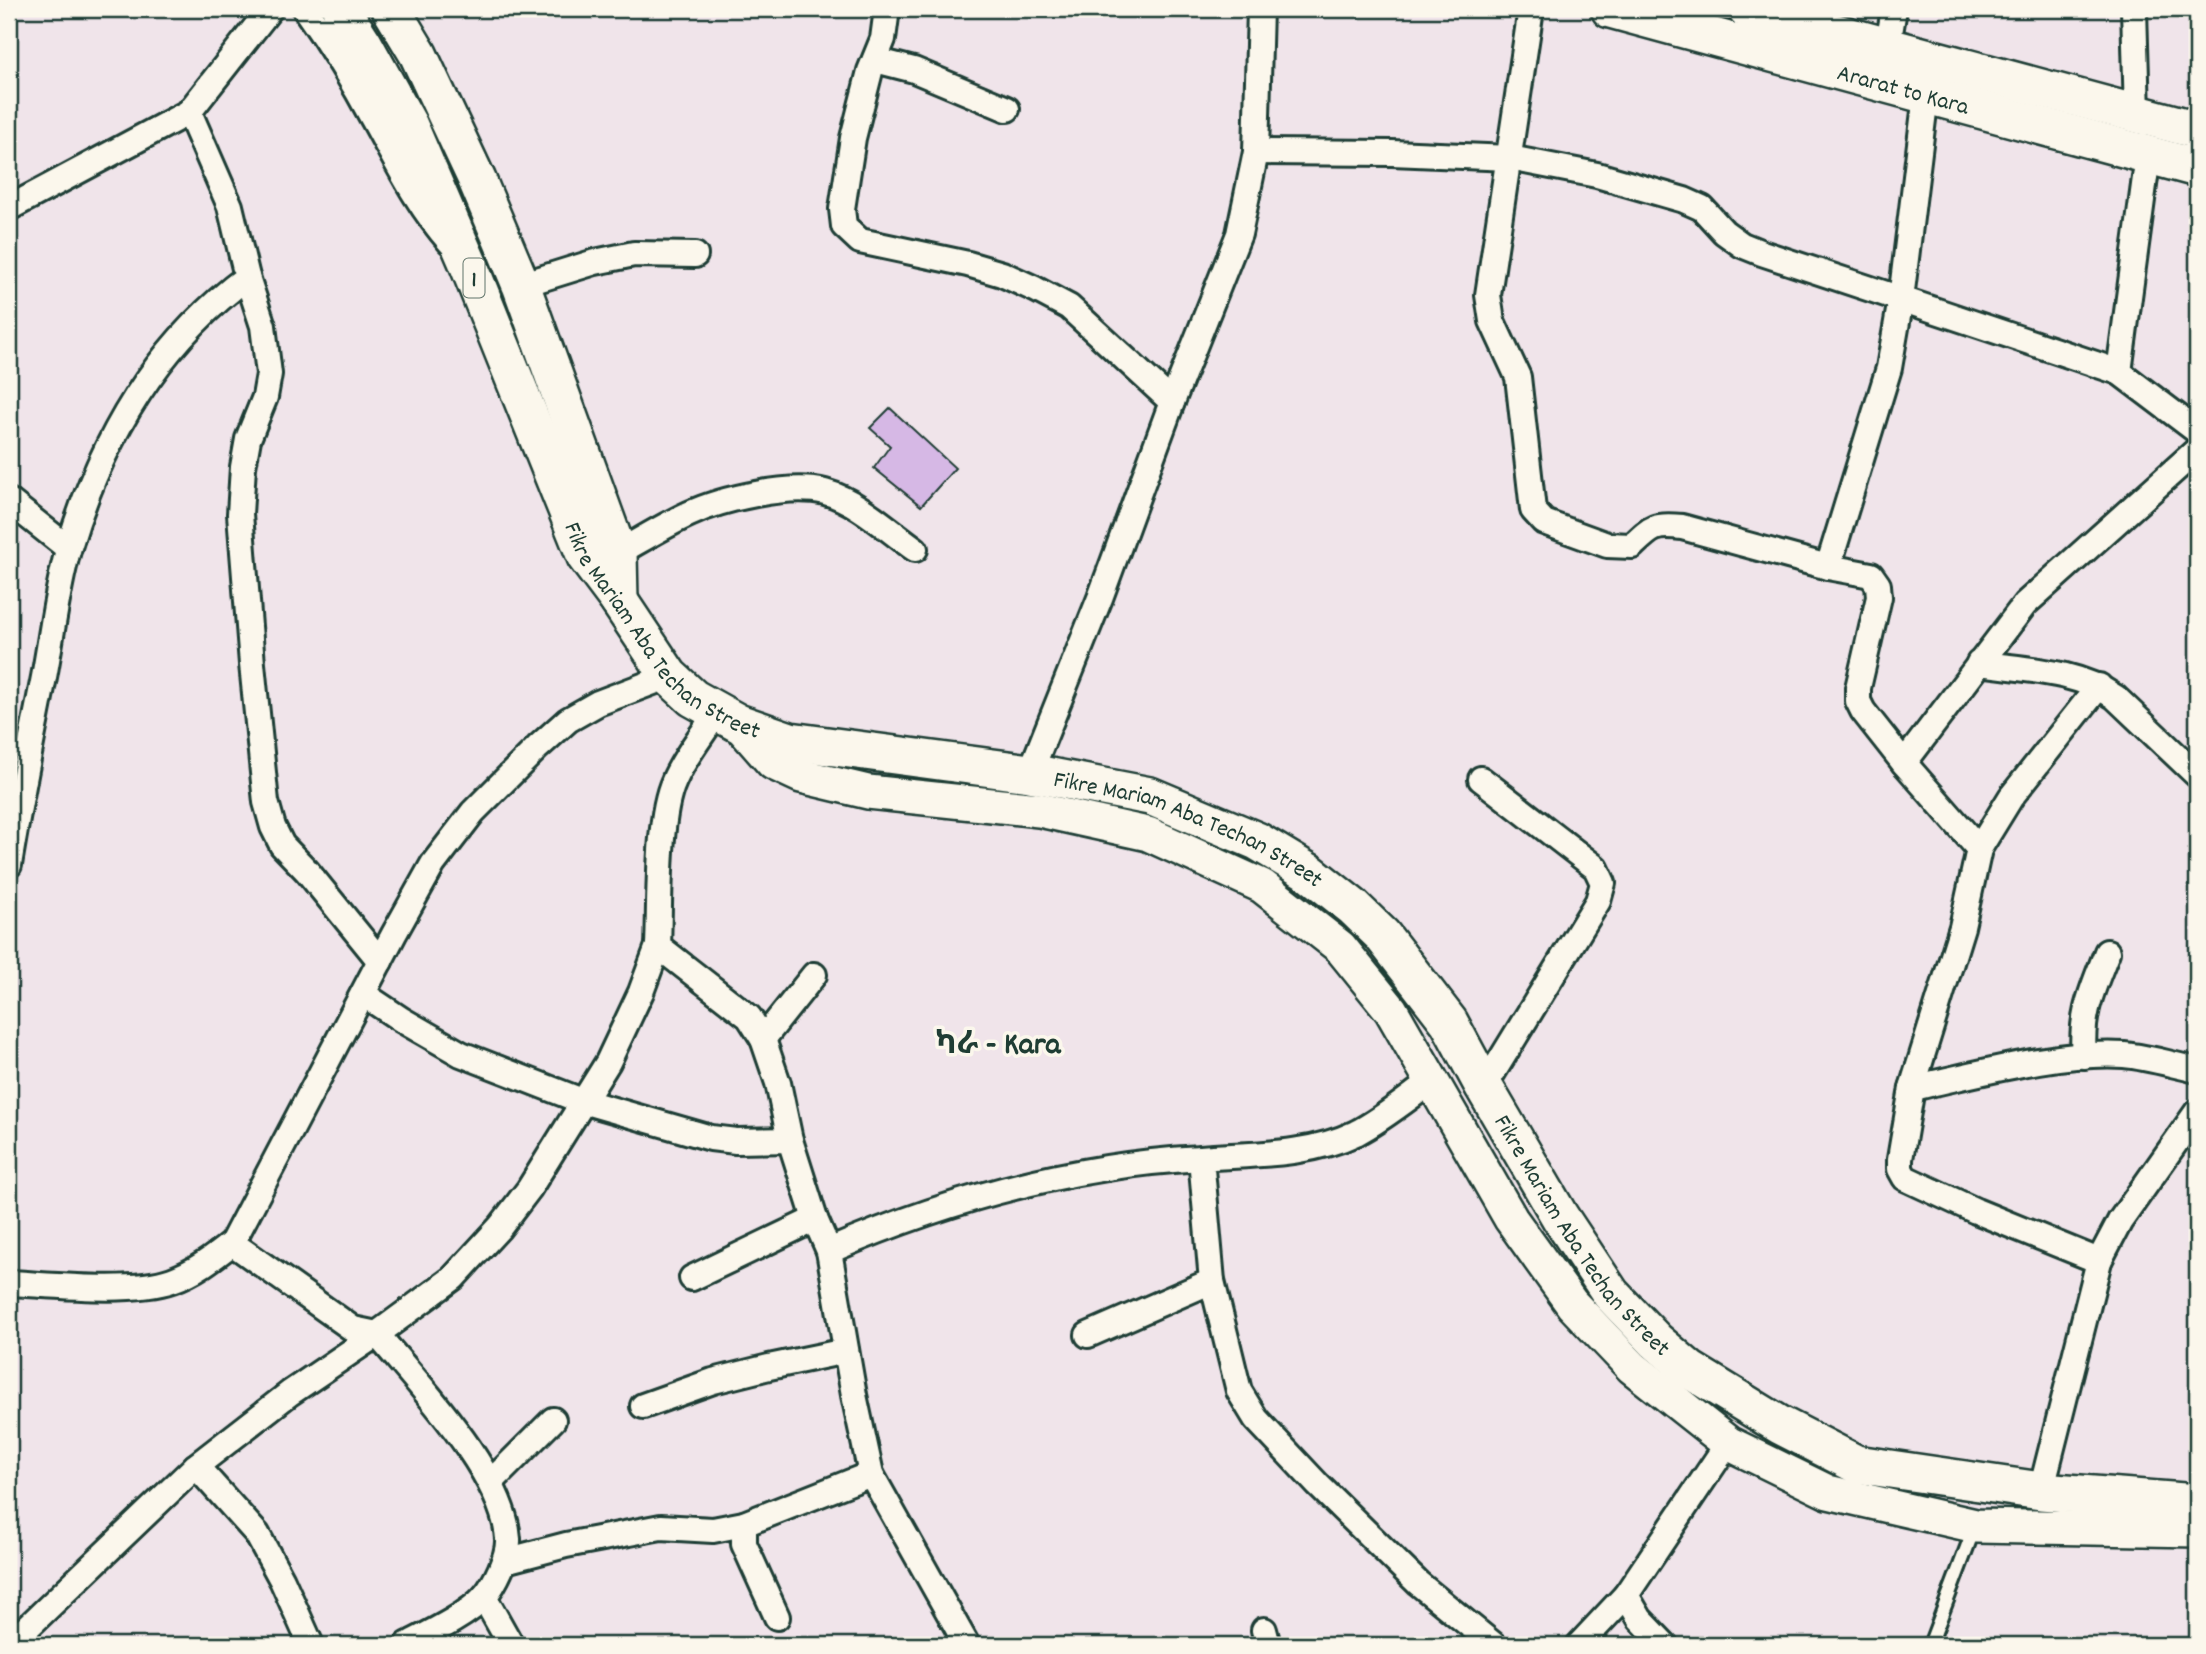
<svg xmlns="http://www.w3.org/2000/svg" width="2206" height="1654" font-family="Dekko,'Noto Sans Ethiopic',sans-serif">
<rect width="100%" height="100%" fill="#f0e4ea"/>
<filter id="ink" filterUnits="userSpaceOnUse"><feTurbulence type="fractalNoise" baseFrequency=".0143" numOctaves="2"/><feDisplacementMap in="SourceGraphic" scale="14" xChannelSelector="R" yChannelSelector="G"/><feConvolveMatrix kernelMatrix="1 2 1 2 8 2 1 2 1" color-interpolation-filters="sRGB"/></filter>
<g filter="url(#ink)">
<path fill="#d6b8e5" stroke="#1f3d34" stroke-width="2" d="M 890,408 L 955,468 L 921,506 L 874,468 L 890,446 L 870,428 Z"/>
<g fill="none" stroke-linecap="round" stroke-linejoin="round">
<g stroke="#1f3d34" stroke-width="18">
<path id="lane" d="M 1930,1645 L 1975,1526"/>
</g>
<g stroke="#1f3d34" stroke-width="30">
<g id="street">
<path d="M 305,9 C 329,43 353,81 373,119 C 397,162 417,205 450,242"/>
<path d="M 887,9 L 883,39 L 870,71 L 853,138 L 842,209 L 844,226 L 860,241 L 968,264 L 1002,274 L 1035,289 L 1069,307 L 1172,402"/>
<path d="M 1531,9 L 1488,295 L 1492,321 L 1518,377 L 1533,510 L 1544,522 L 1563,529 L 1607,545 L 1632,546 C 1652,527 1654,524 1682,527 L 1828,567 L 1871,575 L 1878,585 L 1879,597 L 1858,688 L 1858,701 L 1863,711 L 1904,763 L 1979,849 L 1962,927 L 1912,1088"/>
<path d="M 2134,9 L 2137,114"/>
<path d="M 1888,45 L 1894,9"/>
<path d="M 875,60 L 914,70 L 1007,109"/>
<path d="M 1926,95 L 1901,299 L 2119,372"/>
<path d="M 1256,152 L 1392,153 L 1510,158 L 1597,175 L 1684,200 L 1702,208 L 1724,232 L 1742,245 L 1762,253 L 1901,299 L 1889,368 L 1828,567"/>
<path d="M 2148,155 L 2119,372 L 2197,431"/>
<path d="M 9,208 L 189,112"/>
<path d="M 247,277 L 263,326 L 269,374 L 265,397 L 248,439 L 243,467 L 240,514 L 252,664 L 266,802 L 273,827 L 282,845 L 307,871 L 380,961"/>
<path d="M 521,285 L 595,262 L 634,254 L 695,255"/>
<path d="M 9,501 L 68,548"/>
<path d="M 618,553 C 641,540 665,525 689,514 C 721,499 790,483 825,492 C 858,501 888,530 915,549"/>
<path d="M 1979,663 C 2024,670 2076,670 2115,697 L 2197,775"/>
<path d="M 717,712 C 703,734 684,757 674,781 C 657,818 660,903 658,946 L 749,1017 L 763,1039 L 778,1083 L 790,1140 L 815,1219 L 829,1251 L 854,1395 L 871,1474 L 967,1645"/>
<path d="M 1904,763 L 2025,604 L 2197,450"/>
<path d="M 1030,773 L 1100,598 L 1172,402 L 1239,234 L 1256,152 L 1260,9"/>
<path d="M 1481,779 L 1596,868 L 1603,883 L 1598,901 L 1484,1087"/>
<path d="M 1979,849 L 2011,797 L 2099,686"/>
<path d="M 9,865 C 19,802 32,739 44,677 C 52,635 57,587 69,547 C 101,440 157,344 247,277 L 230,206 L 189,112 L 270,9"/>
<path d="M 363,994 L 402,1020 L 461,1054 L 582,1101 L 711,1138 L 736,1141 L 790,1140"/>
<path d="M 763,1039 L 814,975"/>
<path d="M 2084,1056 C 2080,1014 2092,991 2107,952"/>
<path d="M 1432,1081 C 1407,1099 1383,1119 1356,1133 C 1308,1156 1252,1154 1201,1158 L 1212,1281 L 1239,1391 L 1256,1419 L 1318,1485 L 1418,1583 L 1494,1645"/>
<path d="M 829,1251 C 946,1200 1073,1165 1201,1158"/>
<path d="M 2099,1261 L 1976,1211 L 1905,1178 L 1900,1169 L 1900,1159 L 1912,1088 C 1978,1074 2056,1051 2124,1055 C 2148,1057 2173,1065 2197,1070"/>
<path d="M 692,1278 L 815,1219"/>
<path d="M 9,1283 C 52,1285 133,1294 172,1280 C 195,1272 213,1258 232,1243"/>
<path d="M 377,1334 L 353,1329 L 232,1243 L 394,934 L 433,864 L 473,812 L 538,747 L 568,720 L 598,703 L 669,676"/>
<path d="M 1088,1335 L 1212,1281"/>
<path d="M 643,1406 L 713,1381 L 769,1367 L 846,1351"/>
<path d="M 196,1466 L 257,1534 L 282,1580 L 311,1645"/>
<path d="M 491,1482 L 553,1420"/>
<path d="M 2041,1491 L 2099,1261 L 2120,1221 L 2197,1112"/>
<path d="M 744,1524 L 744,1544 L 777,1617"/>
<path d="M 505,1561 L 566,1545 L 661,1527 L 713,1530 L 744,1524 L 871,1474"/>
<path d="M 1626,1595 L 1640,1619 L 1665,1645"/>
<path d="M 484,1597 L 511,1645"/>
<path d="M 1264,1630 L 1268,1645"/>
<path d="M 9,1645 L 196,1466 L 290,1393 L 377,1334"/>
<path d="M 407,1645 C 428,1634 468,1615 484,1597 C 495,1584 509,1556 508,1539 C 504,1474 418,1384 377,1334 L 453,1278 L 500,1227 L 529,1189 L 608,1062 L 641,992 L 658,946"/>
<path d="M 1579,1645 L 1626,1595 L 1728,1443"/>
</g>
</g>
<g stroke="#1f3d34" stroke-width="38">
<path id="secondary" d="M 738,723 L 773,763 L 801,776 L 868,792 L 1039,810 L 1148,834 L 1262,886 L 1340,947 L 1391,1010 L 1511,1219 L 1572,1304 L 1632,1367 L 1728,1443 L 1828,1492 L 1976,1526 L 2197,1530"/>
</g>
<g stroke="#1f3d34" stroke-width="42">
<g id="primary">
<path id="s1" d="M 341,9 L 363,43 L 409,126 L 467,261 L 586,557 L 619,601 L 669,676 L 693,698 L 738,723 L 790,741 L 1030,773 L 1150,796 L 1257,841 L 1310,873 L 1353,907 L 1382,935 L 1449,1022 L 1484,1087 L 1560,1217 L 1611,1294 L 1656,1341 L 1690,1370 L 1780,1425 L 1856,1464 L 2041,1491 L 2197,1503"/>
<path d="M 391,9 L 418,54 L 477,180 L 521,285 L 618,553 L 619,601"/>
<path id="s2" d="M 1610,9 L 2197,168"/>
<path d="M 1747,9 L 2197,130"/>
</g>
</g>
<use href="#lane" stroke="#fbf7ec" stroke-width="12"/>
<use href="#street" stroke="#fbf7ec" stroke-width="24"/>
<use href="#secondary" stroke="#fbf7ec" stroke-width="33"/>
<use href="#primary" stroke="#fbf7ec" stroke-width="37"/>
</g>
</g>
<g text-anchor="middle" stroke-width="7" stroke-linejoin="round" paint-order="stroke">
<rect fill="#fbf7ec" stroke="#61756b" stroke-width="2" x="463.5" y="258.5" width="21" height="39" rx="5"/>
<g font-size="23" font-weight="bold" fill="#1f3d34">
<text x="474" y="286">1</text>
</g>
<g font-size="24" fill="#1f3d34" stroke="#fbf7ec">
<text dy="8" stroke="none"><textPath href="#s2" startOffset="304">Ararat to Kara</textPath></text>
<text dy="8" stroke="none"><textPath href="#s1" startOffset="709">Fikre Mariam Aba Techan Street</textPath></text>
<text dy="8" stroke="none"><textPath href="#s1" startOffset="1297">Fikre Mariam Aba Techan Street</textPath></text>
<text dy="8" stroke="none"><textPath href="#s1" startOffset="1885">Fikre Mariam Aba Techan Street</textPath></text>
</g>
<g font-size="32" font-weight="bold" fill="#1f3d34" stroke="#fbf7ec">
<text x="998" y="1053">ካራ - Kara</text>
</g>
</g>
<rect width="2206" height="1654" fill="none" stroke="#fbf7ec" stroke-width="35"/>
<rect x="18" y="18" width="2171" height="1619" fill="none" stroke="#1f3d34" stroke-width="2.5" filter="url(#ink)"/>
</svg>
